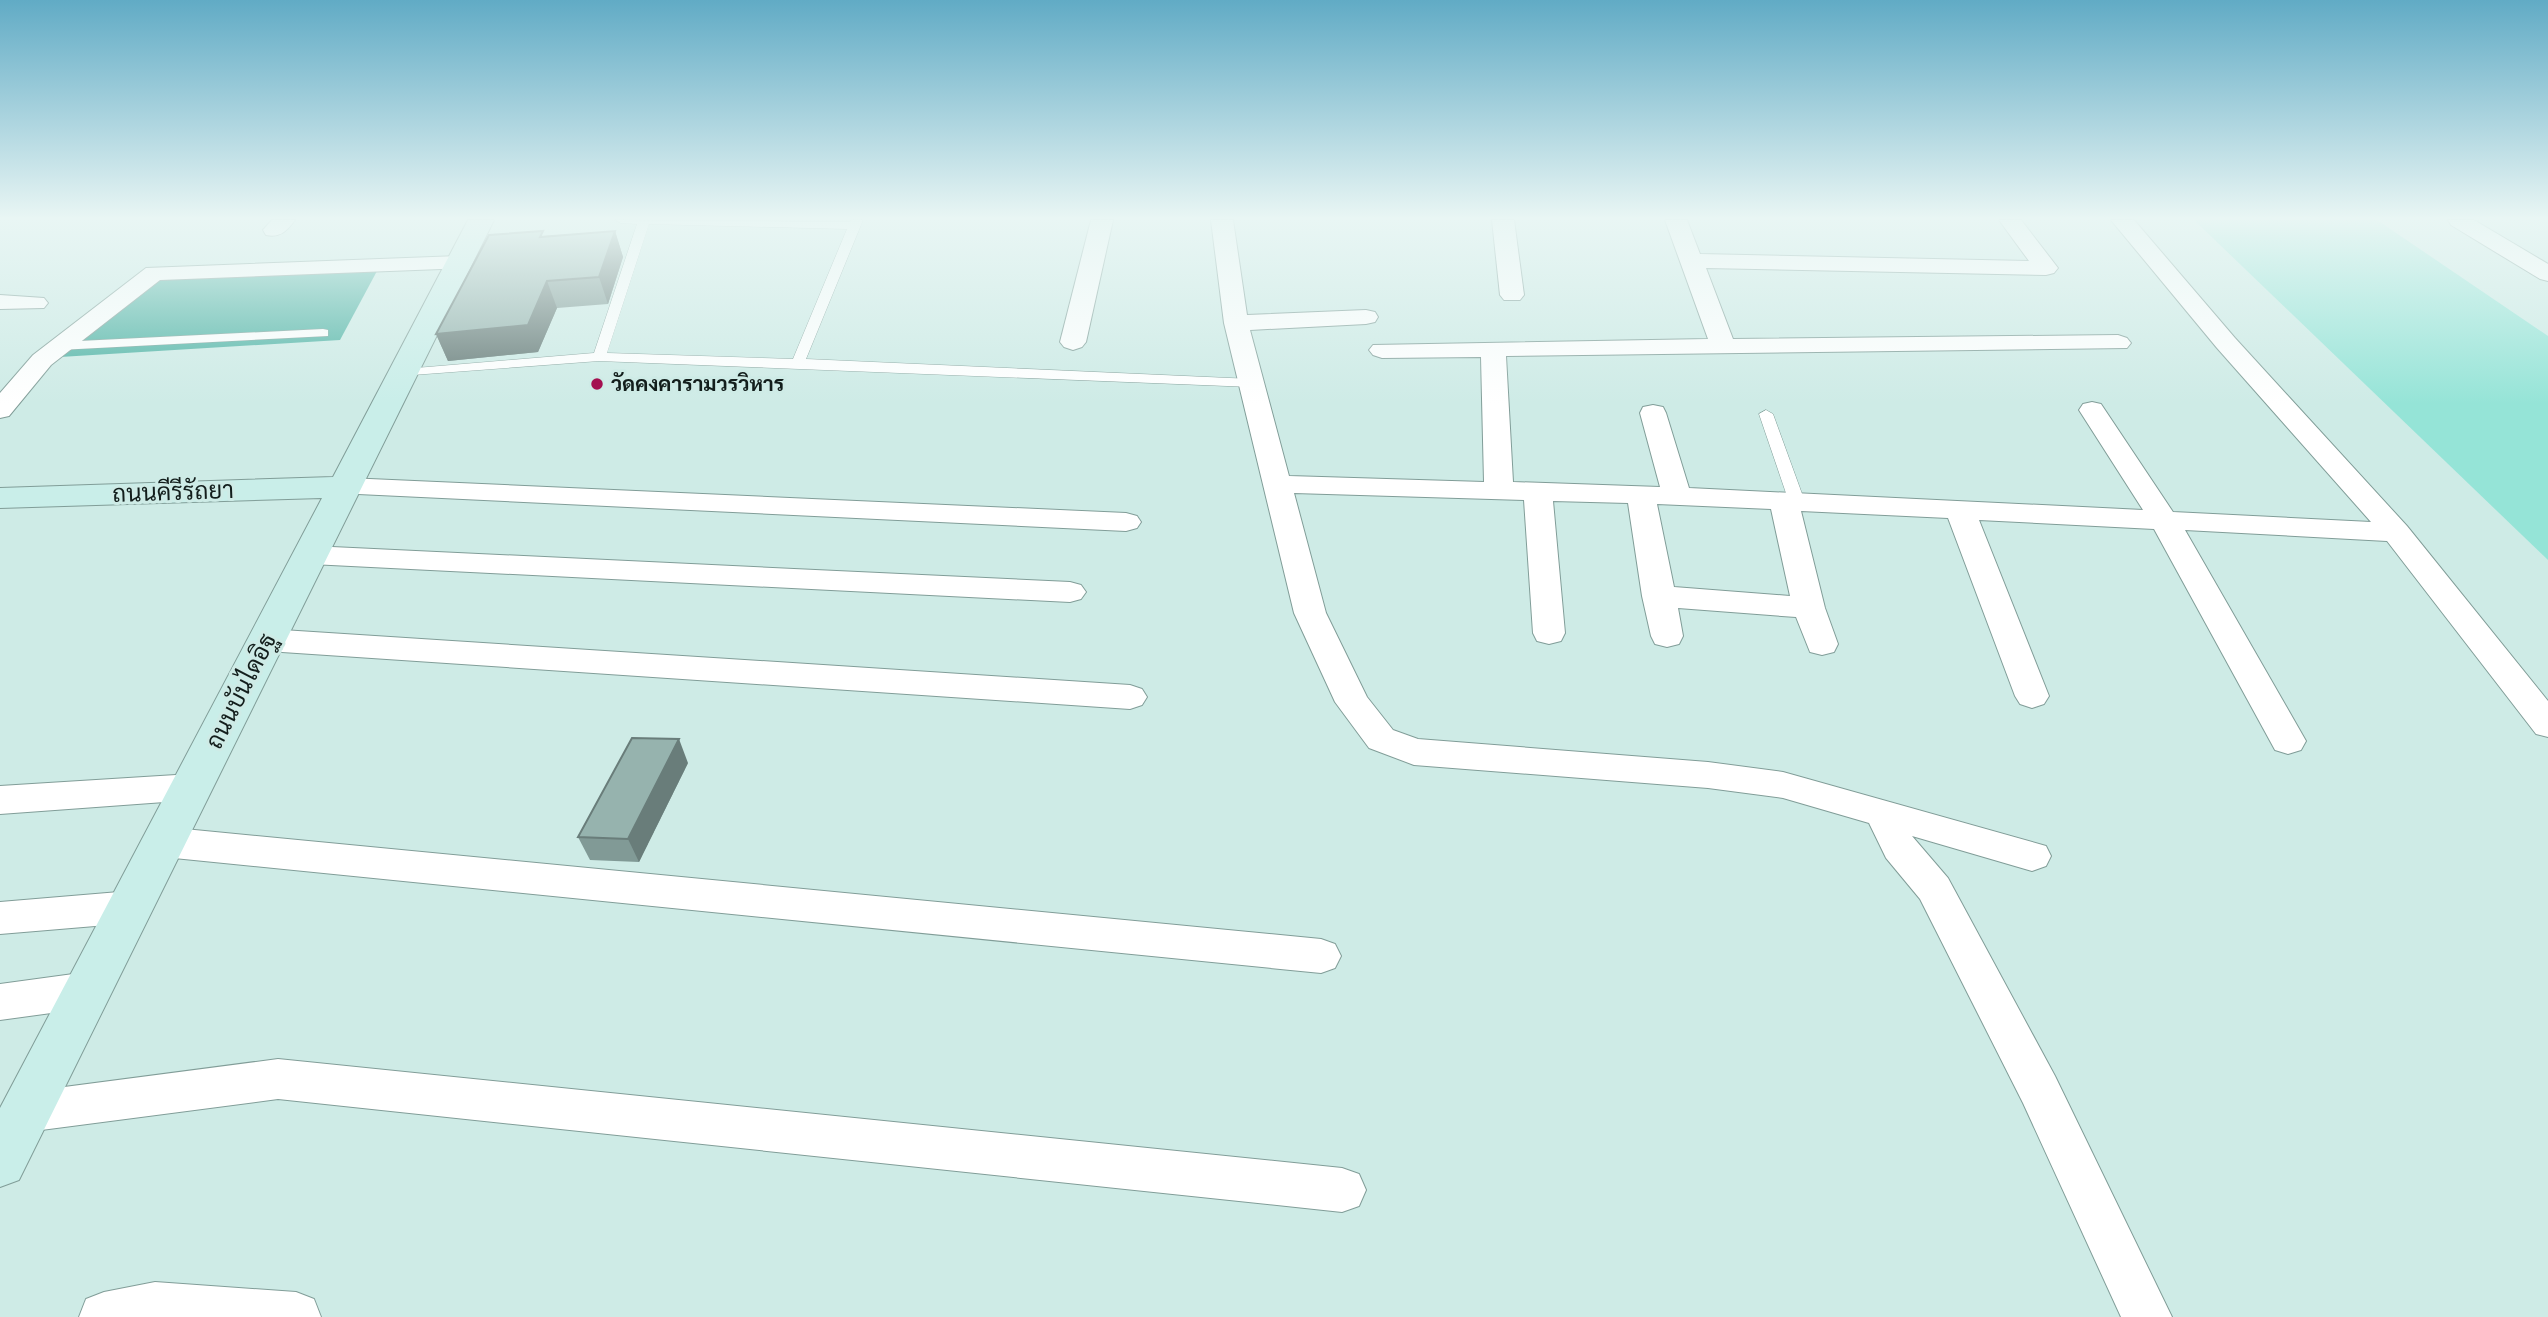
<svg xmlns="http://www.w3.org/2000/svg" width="2548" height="1317" font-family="'PT Sans',Sarabun,sans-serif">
<rect width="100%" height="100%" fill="#ceebe6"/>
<path fill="#95e4d7" d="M 2194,220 L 2377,220 L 2548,336 L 2548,560 Z"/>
<path fill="#50b3a5" d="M 377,271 L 340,340 L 60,357 L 158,278 Z"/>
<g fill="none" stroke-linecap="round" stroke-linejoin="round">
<g stroke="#819d98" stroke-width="1">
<g id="lane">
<path d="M 615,220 L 850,222 L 851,220 L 863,220 L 806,359 L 1252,379 L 1259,383 L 1252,387 L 599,361 L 399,376 L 397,373 L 404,369 L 594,353 L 637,224 L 621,223 ZM 649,224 L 847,229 L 793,359 L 607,353 Z"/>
<path d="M 323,329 L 328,330 L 328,336 L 59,350 L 52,346 L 59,342 Z"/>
<path d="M 1766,410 L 1773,414 L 1805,502 L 1802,505 L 1797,507 L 1789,502 L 1759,414 Z"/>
</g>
</g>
<g stroke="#819d98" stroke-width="2">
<g id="street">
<path d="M 272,220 L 295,220 C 287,231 280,238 266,235 L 263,230 Z"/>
<path d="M 1091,220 L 1113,220 L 1086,342 L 1082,347 L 1073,350 L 1064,347 L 1060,342 Z"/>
<path d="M 1211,220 L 1233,220 L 1247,315 L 1366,310 L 1375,312 L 1378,317 L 1375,322 L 1366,324 L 1250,330 L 1289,476 L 1484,482 L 1481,357 L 1382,358 L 1373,355 L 1369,350 L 1373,345 L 1708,339 L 1665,220 L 1687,220 L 1700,254 L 2029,261 L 1999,220 L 2021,220 L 2058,268 L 2054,273 L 2046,275 L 1706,268 L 1733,339 L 2118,335 L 2127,338 L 2131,343 L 2127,348 L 1506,356 L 1513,482 L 1660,487 L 1640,413 L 1643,407 L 1653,405 L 1663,407 L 1666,413 L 1689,488 L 2143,510 L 2079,410 L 2083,404 L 2092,402 L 2101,404 L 2173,512 L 2371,522 L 2217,348 L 2111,220 L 2134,220 L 2235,338 L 2407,526 L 2548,701 L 2548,737 L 2536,734 L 2387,541 L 2185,530 L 2306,741 L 2301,750 L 2288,754 L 2275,750 L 2154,529 L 1979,520 L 2049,696 L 2044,704 L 2032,708 L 2020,704 L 2015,696 L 1948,518 L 1801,511 L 1825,608 L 1838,644 L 1834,652 L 1822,655 L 1810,652 L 1796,617 L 1678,608 L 1683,636 L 1679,644 L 1667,647 L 1655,644 L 1651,636 L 1642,596 L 1628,503 L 1553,501 L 1565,633 L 1561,641 L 1549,644 L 1537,641 L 1533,633 L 1524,500 L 1294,493 L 1326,613 L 1367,697 L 1393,730 L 1418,739 L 1708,762 L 1783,772 L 2046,846 L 2051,856 L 2046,866 L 2032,871 L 1912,836 L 1948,878 L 2055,1076 L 2172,1317 L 2121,1317 L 2023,1103 L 1920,899 L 1886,858 L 1869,823 L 1783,798 L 1708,788 L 1414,765 L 1369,748 L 1335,702 L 1294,613 L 1224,323 ZM 1657,504 L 1771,509 L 1790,596 L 1674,587 Z"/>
<path d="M 1492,220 L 1514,220 L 1524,295 L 1520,300 L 1504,300 L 1500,295 Z"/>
<path d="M 2448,220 L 2474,220 L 2548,264 L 2548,281 L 2540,279 L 2451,225 Z"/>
<path d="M 459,256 L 467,258 L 470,263 L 467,268 L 160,280 L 51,365 L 9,416 L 0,418 L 0,393 L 33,355 L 146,268 Z"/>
<path d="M 0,295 L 44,298 L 48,303 L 44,308 L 0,309 Z"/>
<path d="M 347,478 L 1126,513 L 1137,516 L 1141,522 L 1137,528 L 1126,531 L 337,493 L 333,487 L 337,481 Z"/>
<path d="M 311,546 L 1070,582 L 1081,585 L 1086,592 L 1081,599 L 1070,602 L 311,564 L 300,562 L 296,555 L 300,548 Z"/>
<path d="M 267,629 L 1130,685 L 1142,689 L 1147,697 L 1142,705 L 1130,709 L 267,651 L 255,648 L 251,640 L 255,632 Z"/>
<path d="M 192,774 L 205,777 L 210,787 L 205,797 L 192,800 L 0,814 L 0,786 Z"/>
<path d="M 164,827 L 1321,939 L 1335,944 L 1341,956 L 1335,968 L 1321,973 L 164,857 L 151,852 L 145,842 L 151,832 Z"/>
<path d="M 131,891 L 145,896 L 151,907 L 145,918 L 131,923 L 0,934 L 0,902 Z"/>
<path d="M 88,972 L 103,978 L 109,990 L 103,1002 L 88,1008 L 0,1020 L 0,984 Z"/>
<path d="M 278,1059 L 1342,1168 L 1359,1174 L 1366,1190 L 1359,1206 L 1342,1212 L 278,1099 L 26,1132 L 10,1126 L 3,1112 L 10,1098 L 26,1092 Z"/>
<path d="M 155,1282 L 296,1292 L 314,1299 L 321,1317 L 79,1317 L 86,1299 L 104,1292 Z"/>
</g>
</g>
<g stroke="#819d98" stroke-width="2">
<path id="secondary" d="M 468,220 L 494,220 L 19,1180 L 0,1187 L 0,1108 L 322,498 L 0,508 L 0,488 L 333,477 Z"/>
</g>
<use href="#lane" fill="#fff" fill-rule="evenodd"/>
<use href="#street" fill="#fff" fill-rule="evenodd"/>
<use href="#secondary" fill="#c9eee9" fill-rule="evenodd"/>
</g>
<g fill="#819a96">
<path d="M 615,231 L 623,257 L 608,304 L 557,308 L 538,352 L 448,361 L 436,334 L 545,236 Z"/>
<path d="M 688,763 L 639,862 L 590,860 L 578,837 Z"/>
</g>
<g fill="#697d7a">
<path d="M 615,231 L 623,257 L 608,304 L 599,277 Z"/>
<path d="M 547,281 L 557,308 L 538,352 L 448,361 L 436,334 Z"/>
<path d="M 679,739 L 688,763 L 639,862 L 628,839 Z"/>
</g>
<g fill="#96b3ae" stroke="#697d7a" stroke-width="2">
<path d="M 543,231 L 540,237 L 615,231 L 599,277 L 547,281 L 528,325 L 436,334 L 489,235 Z"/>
<path d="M 632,738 L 679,739 L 628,839 L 578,837 Z"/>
</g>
<linearGradient id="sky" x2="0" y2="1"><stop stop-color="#61abc5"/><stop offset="0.54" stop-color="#e9f6f4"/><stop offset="1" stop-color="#e9f6f4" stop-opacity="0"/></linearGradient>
<rect width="2548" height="404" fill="url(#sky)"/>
<circle fill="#a41050" stroke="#ceebe6" stroke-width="2.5" cx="597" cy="384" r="7"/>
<g text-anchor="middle" stroke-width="6" stroke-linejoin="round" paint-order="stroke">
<g font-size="21" font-weight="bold" fill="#131e1c" stroke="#ceebe6" text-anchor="start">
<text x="611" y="391">วัดคงคารามวรวิหาร</text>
</g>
<g font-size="24" fill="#131e1c" stroke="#ceebe6">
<text transform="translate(173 492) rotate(-2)" y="8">ถนนคีรีรัถยา</text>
<text transform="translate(241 691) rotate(-63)" y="8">ถนนบันไดอิฐ</text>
</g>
</g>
</svg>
